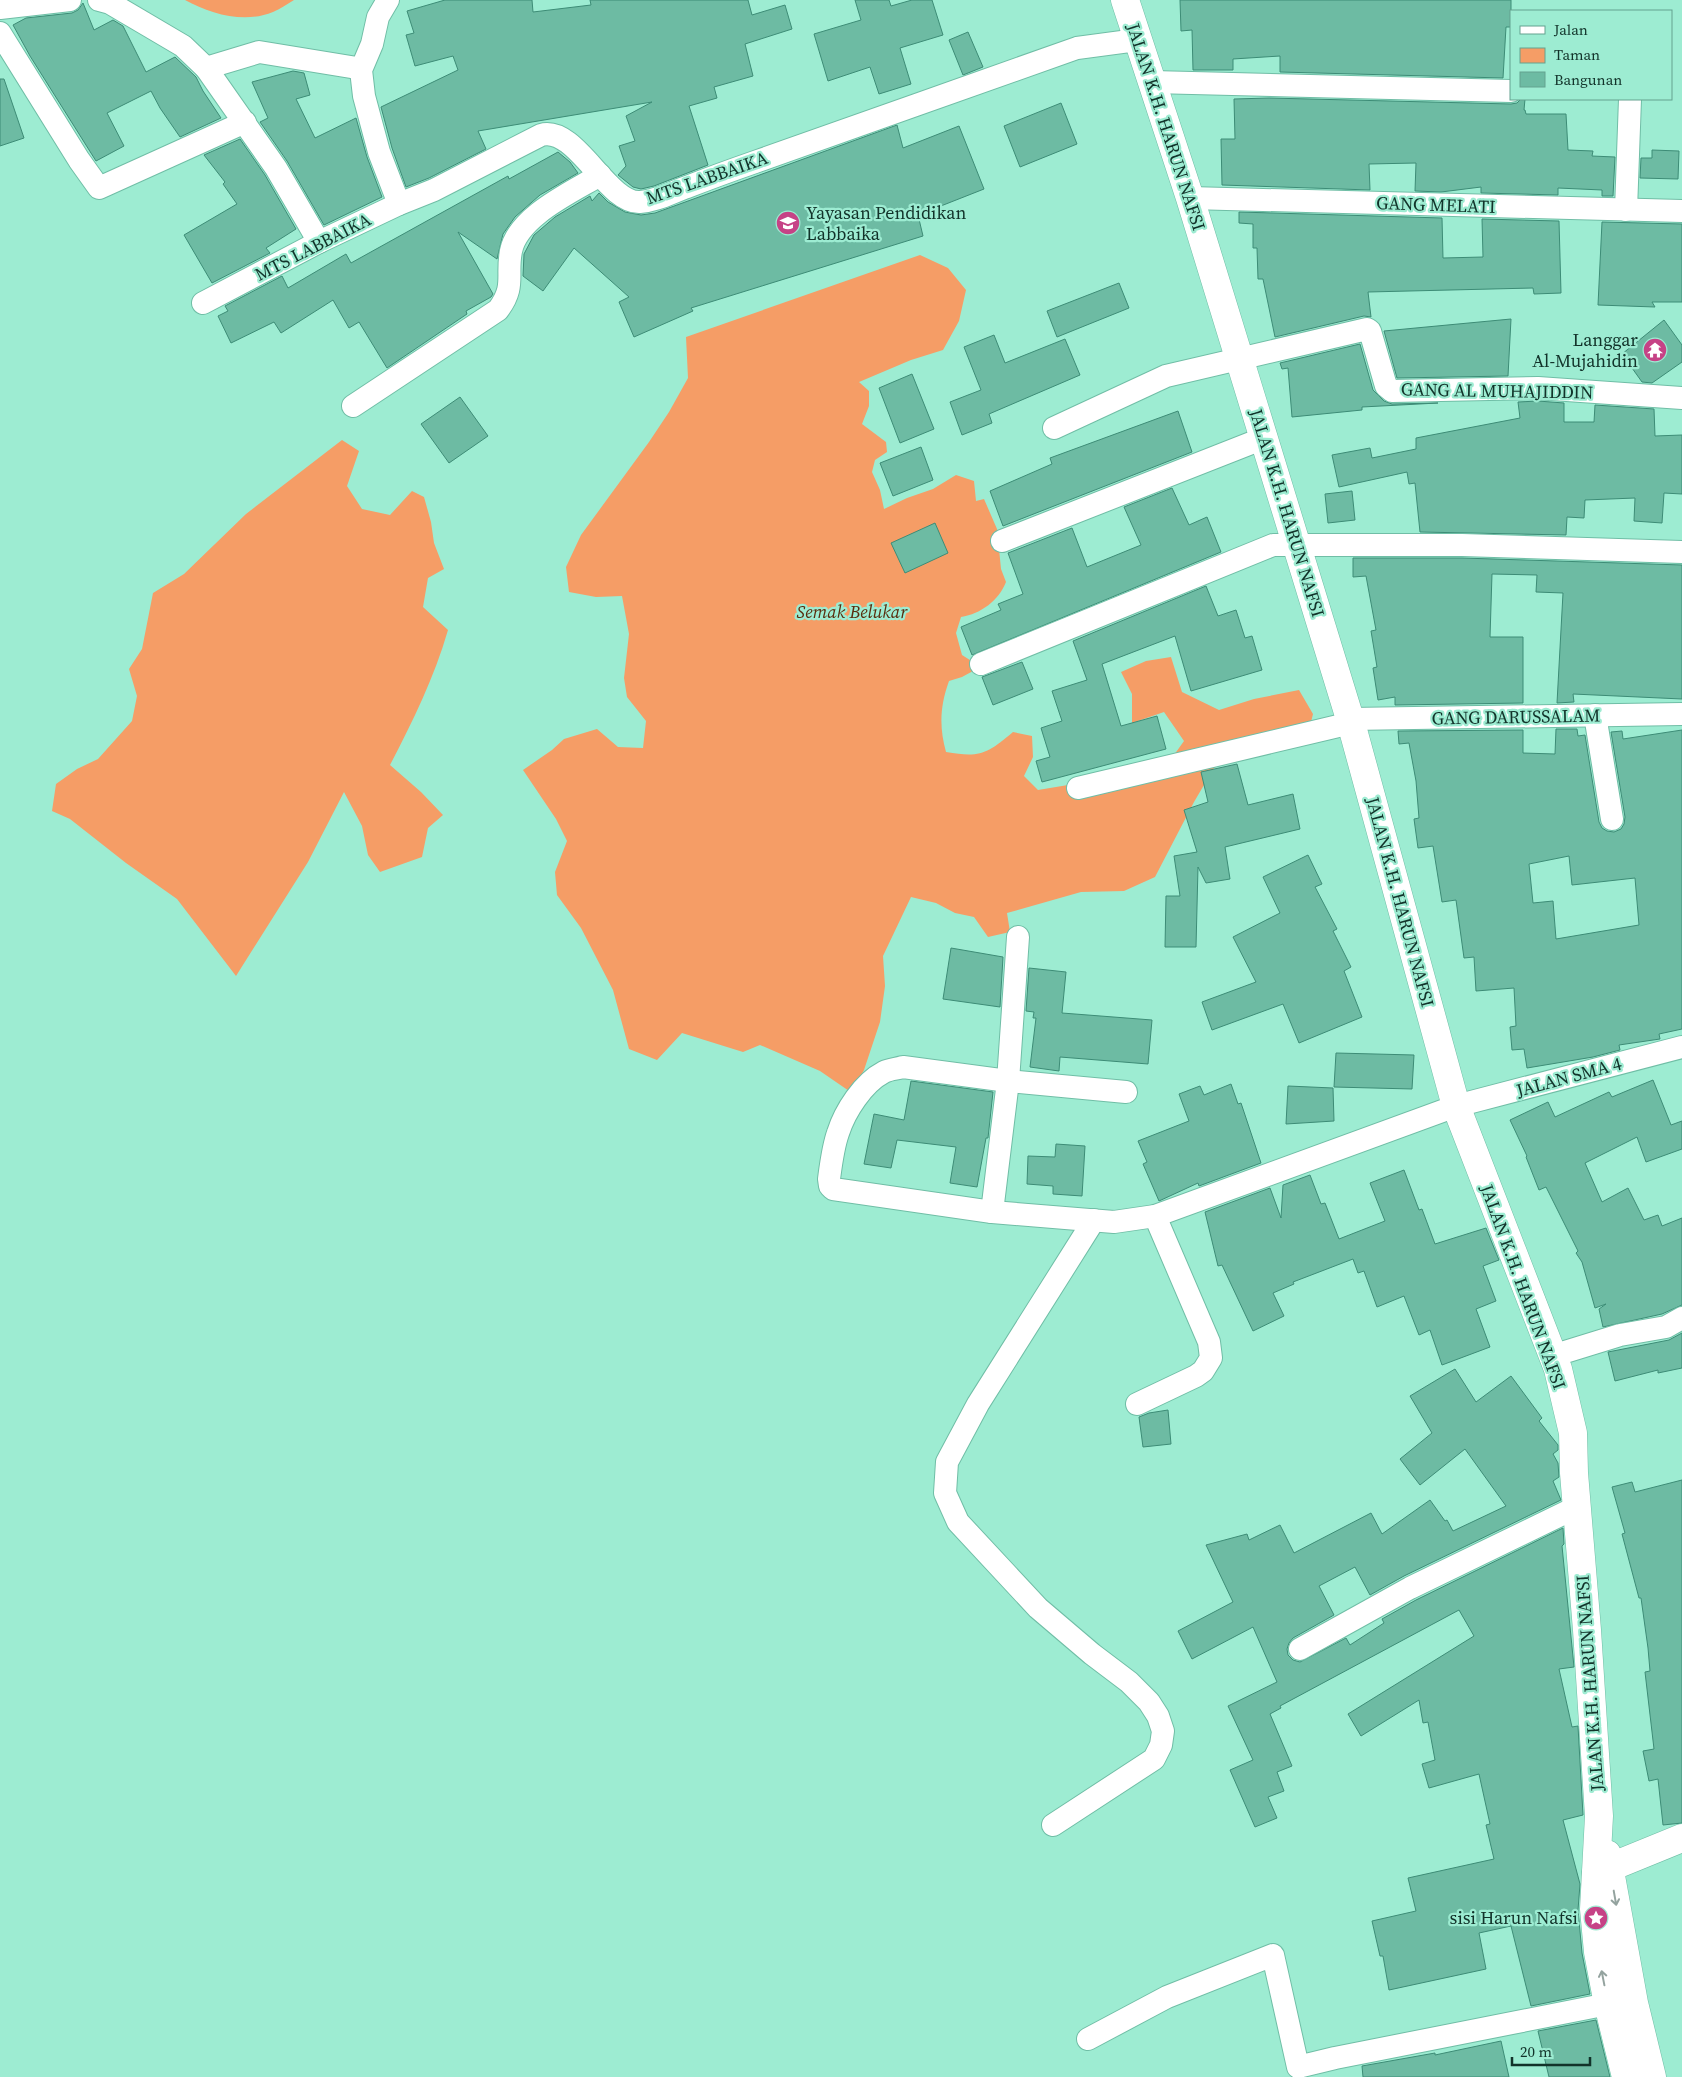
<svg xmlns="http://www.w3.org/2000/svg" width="1682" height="2077" font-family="'Source Serif 4',serif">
<rect width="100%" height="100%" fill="#9decd2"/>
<g fill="#f59d66">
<path d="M 185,0 L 294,0 C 287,4 280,9 273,12 C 244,24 211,14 185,0 Z"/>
<path d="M 920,255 L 948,268 L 966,290 L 959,321 L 943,350 L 911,360 L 859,382 L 869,391 L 869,406 L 862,424 L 886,442 L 887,452 L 875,460 L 872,472 L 880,490 L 884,509 L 907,498 L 933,489 L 956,475 L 974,481 L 976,501 L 984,499 L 997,529 L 1001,569 L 1006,582 C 999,600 981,614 961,617 L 956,633 L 962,655 L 973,662 L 1008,652 L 962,677 L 949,681 C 940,706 939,727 946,752 C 980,758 987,754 1013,732 L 1032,736 L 1033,757 L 1024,776 L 1038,790 L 1068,785 L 1174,755 L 1184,741 L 1164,712 L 1132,723 L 1132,694 L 1121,672 L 1146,661 L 1171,657 L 1182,692 L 1219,710 L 1254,699 L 1299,690 L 1313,714 L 1308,734 L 1256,736 L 1214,768 L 1194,802 L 1155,877 L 1124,891 L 1081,892 L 1007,913 L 1010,932 L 988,937 L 974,917 L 955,913 L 936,903 L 911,897 L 883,956 L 885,986 L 880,1022 L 864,1070 L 852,1093 L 820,1071 L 760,1045 L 743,1052 L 682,1033 L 657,1060 L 629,1049 L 613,990 L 581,928 L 557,895 L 555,872 L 567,841 L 556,819 L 523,770 L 552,750 L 564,739 L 597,729 L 618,747 L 643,748 L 646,721 L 627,697 L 624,678 L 629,634 L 622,596 L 596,597 L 569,592 L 566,567 L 581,535 L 649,442 L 669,412 L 688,378 L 686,337 Z"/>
<path d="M 342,440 L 359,451 L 347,486 L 362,509 L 390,515 L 412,491 L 424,497 L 431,522 L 434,543 L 444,569 L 428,578 L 423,607 L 448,630 C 434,678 413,721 390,765 L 421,792 L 443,815 L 428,828 L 422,857 L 380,872 L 368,855 L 362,826 L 344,792 L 308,862 L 236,976 L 177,899 L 126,863 L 70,819 L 52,811 L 56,784 L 77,769 L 98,759 L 132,721 L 137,696 L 129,669 L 142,649 L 153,593 L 184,574 L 246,514 Z"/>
</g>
<g fill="#6dbba3" stroke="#3d8c76" fill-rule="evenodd">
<path d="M 445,0 L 532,0 L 533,12 L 591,5 L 590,0 L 748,0 L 752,15 L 785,5 L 792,29 L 745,44 L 753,76 L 714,87 L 717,98 L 689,106 L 708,165 L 654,186 L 641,189 L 633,187 L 618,175 L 626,166 L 619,146 L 635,141 L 626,116 L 652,102 L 478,131 L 486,149 L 429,178 L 406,187 L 392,148 L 381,107 L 458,70 L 453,56 L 415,66 L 406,35 L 414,33 L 407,11 Z"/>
<path d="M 855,0 L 889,0 L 891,6 L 912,0 L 932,0 L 943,35 L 900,48 L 911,84 L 879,94 L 870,67 L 828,81 L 814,34 L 861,20 Z"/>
<path d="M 1180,0 L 1511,0 L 1511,27 L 1506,27 L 1503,78 L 1280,72 L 1280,56 L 1233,59 L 1233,70 L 1193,70 L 1192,30 L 1181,31 Z"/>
<path d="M 83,3 L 94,30 L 113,20 L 123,26 L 146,72 L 175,57 L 196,77 L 203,91 L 221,118 L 180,137 L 160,108 L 151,91 L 107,113 L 124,146 L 96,161 L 30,56 L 13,25 L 26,18 L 72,13 L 78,10 Z"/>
<path d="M 968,32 L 983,67 L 963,75 L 949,40 Z"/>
<path d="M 293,71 L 304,73 L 310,95 L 296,99 L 315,138 L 356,118 L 367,157 L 382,197 L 324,225 L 287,161 L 260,122 L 268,118 L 252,82 Z"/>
<path d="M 0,79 L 4,79 L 24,138 L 0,146 Z"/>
<path d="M 1269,98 L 1511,104 L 1517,103 L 1521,99 L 1525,99 L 1524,110 L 1525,110 L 1526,114 L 1566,114 L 1568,150 L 1593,151 L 1592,156 L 1615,157 L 1613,196 L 1602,196 L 1602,190 L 1558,188 L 1558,195 L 1481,193 L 1481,187 L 1441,192 L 1415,191 L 1416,163 L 1369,164 L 1370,190 L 1222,185 L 1221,139 L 1235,139 L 1234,99 Z"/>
<path d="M 1061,103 L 1077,144 L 1020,167 L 1004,126 Z"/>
<path d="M 897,125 L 903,148 L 959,126 L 984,189 L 918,215 L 923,236 L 691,308 L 693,311 L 634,337 L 619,302 L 629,297 L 574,248 L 543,291 L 523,276 L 524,254 L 534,235 L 555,217 L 590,196 L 592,201 L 599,193 L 608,202 L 625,212 L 641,215 L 655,213 Z"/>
<path d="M 240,139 L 265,175 L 296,229 L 266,248 L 270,253 L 212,283 L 184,235 L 237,204 L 223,184 L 225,182 L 204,155 Z"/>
<path d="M 1652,150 L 1679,151 L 1678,179 L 1640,178 L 1641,158 L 1652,158 Z"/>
<path d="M 558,152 L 570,162 L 578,173 L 540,195 L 515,217 L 503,234 L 497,259 L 458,232 L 493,294 L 491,297 L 466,311 L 467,314 L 387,368 L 359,322 L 349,328 L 333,300 L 281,333 L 274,322 L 231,343 L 218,316 L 228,311 L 225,306 L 282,276 L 288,288 L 346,254 L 351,263 L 508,176 L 509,179 Z"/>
<path d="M 1239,212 L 1442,218 L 1443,258 L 1483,257 L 1482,219 L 1559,221 L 1561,293 L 1534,294 L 1533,288 L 1368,292 L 1371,317 L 1364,316 L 1275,337 L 1263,279 L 1258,279 L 1257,248 L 1253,248 L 1253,224 L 1239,223 Z"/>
<path d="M 1602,222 L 1682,224 L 1682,302 L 1652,302 L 1655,307 L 1598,305 Z"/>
<path d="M 1119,283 L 1129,308 L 1057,337 L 1047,311 Z"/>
<path d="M 1511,319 L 1508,376 L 1397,378 L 1384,331 Z"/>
<path d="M 1664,320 L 1682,345 L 1682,362 L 1652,383 L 1642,382 L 1622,354 Z"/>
<path d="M 994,335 L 1005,363 L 1065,339 L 1080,375 L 989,414 L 992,423 L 962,435 L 950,402 L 981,390 L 964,347 Z"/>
<path d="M 1360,344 L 1373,390 L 1384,401 L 1392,404 L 1438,403 L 1362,407 L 1362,410 L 1292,417 L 1288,368 L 1282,369 L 1280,363 Z"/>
<path d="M 912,374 L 934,429 L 900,443 L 879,388 Z"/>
<path d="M 460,397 L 488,436 L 449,463 L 421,424 Z"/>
<path d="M 1538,401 L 1564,403 L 1564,422 L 1594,422 L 1595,405 L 1654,409 L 1655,436 L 1682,435 L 1682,494 L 1664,493 L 1662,523 L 1634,521 L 1635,498 L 1585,500 L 1584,518 L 1567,517 L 1566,535 L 1420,532 L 1415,483 L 1409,484 L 1407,472 L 1339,487 L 1332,455 L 1370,448 L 1372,458 L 1416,449 L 1416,438 L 1520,418 L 1518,402 Z"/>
<path d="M 1178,411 L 1192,452 L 1003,526 L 990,491 L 1052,464 L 1050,458 Z"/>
<path d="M 921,447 L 933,480 L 893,496 L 880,463 Z"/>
<path d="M 1172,488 L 1189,525 L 1207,517 L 1221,552 L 972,655 L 961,627 L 1001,610 L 998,604 L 1023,594 L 1008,553 L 1072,528 L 1087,567 L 1141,545 L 1124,507 Z"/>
<path d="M 1352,491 L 1355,520 L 1328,523 L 1325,494 Z"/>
<path d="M 935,523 L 948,553 L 905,573 L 891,543 Z"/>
<path d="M 1353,558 L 1462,558 L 1682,565 L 1682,699 L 1573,694 L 1574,702 L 1557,703 L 1563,593 L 1536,592 L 1537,575 L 1492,574 L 1490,637 L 1523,637 L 1523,703 L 1395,705 L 1395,697 L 1378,700 L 1373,668 L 1377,667 L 1371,631 L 1376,630 L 1366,576 L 1353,577 Z"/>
<path d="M 1206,586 L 1218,616 L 1236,610 L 1245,638 L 1252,636 L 1262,670 L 1191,691 L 1175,636 L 1102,664 L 1121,726 L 1157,716 L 1166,749 L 1042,782 L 1036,761 L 1050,757 L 1041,728 L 1062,721 L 1052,691 L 1087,680 L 1073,641 Z"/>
<path d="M 1022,662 L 1033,689 L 993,705 L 982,677 Z"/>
<path d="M 1556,729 L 1577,729 L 1578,736 L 1585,735 L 1599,822 L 1602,828 L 1607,831 L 1614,832 L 1621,829 L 1624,824 L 1625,817 L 1611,732 L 1622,731 L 1623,739 L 1682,730 L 1682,1029 L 1659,1034 L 1660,1039 L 1619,1045 L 1620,1050 L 1593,1057 L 1527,1068 L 1524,1049 L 1512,1050 L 1510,1027 L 1516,1026 L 1514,988 L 1476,991 L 1474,957 L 1464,958 L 1456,900 L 1442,902 L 1433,846 L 1418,848 L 1414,819 L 1419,818 L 1416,781 L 1409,743 L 1399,744 L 1398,731 L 1523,730 L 1523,753 L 1555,754 ZM 1569,856 L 1572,885 L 1635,878 L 1639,925 L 1556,939 L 1553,901 L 1533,903 L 1529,864 Z"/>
<path d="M 1237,764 L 1248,805 L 1293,794 L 1300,829 L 1225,847 L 1230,879 L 1206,883 L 1198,867 L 1196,947 L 1165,947 L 1166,896 L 1180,896 L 1174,856 L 1197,852 L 1184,810 L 1208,802 L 1201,772 Z"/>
<path d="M 1308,855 L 1322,884 L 1315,887 L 1337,929 L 1333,931 L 1351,967 L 1344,971 L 1362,1017 L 1299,1043 L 1283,1004 L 1212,1030 L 1202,1002 L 1256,982 L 1233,937 L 1280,913 L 1263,877 Z"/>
<path d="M 951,948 L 1003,957 L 1000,1007 L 943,999 Z"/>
<path d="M 1029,968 L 1066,972 L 1062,1013 L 1152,1020 L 1148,1064 L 1060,1057 L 1059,1071 L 1030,1067 L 1036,1018 L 1033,1018 L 1034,1012 L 1026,1011 Z"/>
<path d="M 1336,1053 L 1414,1055 L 1412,1089 L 1334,1087 Z"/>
<path d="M 1653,1080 L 1671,1125 L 1682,1121 L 1682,1149 L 1646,1162 L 1637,1137 L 1585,1163 L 1602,1202 L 1628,1188 L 1644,1220 L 1658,1215 L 1662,1226 L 1682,1218 L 1682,1305 L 1662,1314 L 1603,1327 L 1599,1309 L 1606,1304 L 1595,1308 L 1582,1262 L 1576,1253 L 1578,1251 L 1546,1187 L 1539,1190 L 1526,1157 L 1527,1156 L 1510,1120 L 1548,1102 L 1555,1117 L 1609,1092 L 1612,1097 Z"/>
<path d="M 911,1081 L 993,1092 L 988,1138 L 986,1138 L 977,1187 L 950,1183 L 956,1147 L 897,1140 L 891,1168 L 864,1164 L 874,1114 L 904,1120 Z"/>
<path d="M 1231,1084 L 1238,1104 L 1241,1103 L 1261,1163 L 1199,1186 L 1198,1183 L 1159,1201 L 1143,1164 L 1147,1162 L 1138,1141 L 1189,1121 L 1179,1094 L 1200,1086 L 1204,1095 Z"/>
<path d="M 1288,1086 L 1333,1088 L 1334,1121 L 1286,1124 Z"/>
<path d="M 1056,1144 L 1085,1146 L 1082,1196 L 1053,1194 L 1053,1186 L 1027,1184 L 1028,1156 L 1055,1157 Z"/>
<path d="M 1404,1170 L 1419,1210 L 1422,1209 L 1435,1244 L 1486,1228 L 1499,1260 L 1483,1266 L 1496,1301 L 1476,1309 L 1490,1347 L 1442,1365 L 1430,1330 L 1419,1335 L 1404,1296 L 1377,1307 L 1364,1271 L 1358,1273 L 1353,1259 L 1293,1282 L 1294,1284 L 1273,1293 L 1284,1316 L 1253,1331 L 1222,1265 L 1218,1266 L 1205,1212 L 1270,1188 L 1281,1218 L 1283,1185 L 1310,1175 L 1321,1204 L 1325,1203 L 1339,1239 L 1385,1221 L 1370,1183 Z"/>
<path d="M 1682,1333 L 1682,1368 L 1658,1373 L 1658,1370 L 1615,1381 L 1608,1352 L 1669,1340 Z"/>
<path d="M 1455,1369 L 1476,1402 L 1511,1376 L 1542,1418 L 1539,1421 L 1558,1445 L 1558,1450 L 1553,1454 L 1558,1463 L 1559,1477 L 1553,1481 L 1561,1500 L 1404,1576 L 1370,1595 L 1355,1567 L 1319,1586 L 1334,1615 L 1293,1638 L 1289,1643 L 1287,1649 L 1288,1655 L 1293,1660 L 1300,1662 L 1346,1638 L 1350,1645 L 1384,1623 L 1382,1619 L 1416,1600 L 1563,1528 L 1564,1544 L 1562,1546 L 1574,1667 L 1559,1669 L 1572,1727 L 1578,1726 L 1583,1815 L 1563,1820 L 1580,1884 L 1578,1910 L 1582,1953 L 1590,1994 L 1531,2006 L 1511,1926 L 1479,1933 L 1486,1969 L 1389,1990 L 1383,1956 L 1380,1956 L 1372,1921 L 1416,1911 L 1408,1878 L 1494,1859 L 1486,1825 L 1490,1824 L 1479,1774 L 1429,1788 L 1422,1764 L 1435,1760 L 1428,1722 L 1423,1723 L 1419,1700 L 1361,1736 L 1348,1714 L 1474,1636 L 1459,1610 L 1280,1706 L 1281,1708 L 1270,1714 L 1292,1766 L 1277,1772 L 1284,1791 L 1268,1797 L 1277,1818 L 1255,1827 L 1230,1770 L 1253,1760 L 1228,1706 L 1277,1682 L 1253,1627 L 1192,1659 L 1178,1631 L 1233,1602 L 1206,1545 L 1247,1534 L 1249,1540 L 1280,1525 L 1294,1553 L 1371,1513 L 1382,1534 L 1430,1500 L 1445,1521 L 1447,1520 L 1453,1531 L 1506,1506 L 1465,1449 L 1420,1485 L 1400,1459 L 1432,1433 L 1410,1396 Z"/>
<path d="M 1168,1410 L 1171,1444 L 1143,1447 L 1139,1417 L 1149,1413 Z"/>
<path d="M 1682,1480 L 1682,1823 L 1663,1825 L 1658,1779 L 1649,1781 L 1643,1751 L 1654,1749 L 1645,1672 L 1650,1671 L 1648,1648 L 1641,1598 L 1639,1598 L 1622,1534 L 1625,1533 L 1612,1487 L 1632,1482 L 1635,1492 Z"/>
<path d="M 1596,2020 L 1610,2077 L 1549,2077 L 1538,2031 Z"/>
<path d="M 1501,2041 L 1509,2077 L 1363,2077 L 1362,2066 L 1435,2053 L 1435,2055 Z"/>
</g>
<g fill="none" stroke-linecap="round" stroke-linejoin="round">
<g stroke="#70bea6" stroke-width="24">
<g id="minor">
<path d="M 99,0 L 110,3 L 183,46 L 206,68 L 276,168 L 319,242"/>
<path d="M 388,0 L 378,17 L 372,44 L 361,70 L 364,96 L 379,152 L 399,204"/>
<path d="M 0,8 L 70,0"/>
<path d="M 0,33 L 79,160 L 99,188 L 245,122"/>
<path d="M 206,68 L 259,52 L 357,68 L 361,70"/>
<path d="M 1152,82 L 1511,91"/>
<path d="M 1190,198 L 1682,211"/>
<path d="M 1626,210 L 1630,99"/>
<path d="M 203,303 L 319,242 L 399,204 L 434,190 L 541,135 C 576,125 607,204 640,202 C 657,201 672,192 687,187 C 710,178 732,170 755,162 C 862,124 970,86 1077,48 L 1137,40"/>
<path d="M 353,406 L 498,310 C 516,286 506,276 511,251 C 518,216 572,192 600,175"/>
<path d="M 1054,428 L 1166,376 L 1367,329 L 1370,331 L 1386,386 L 1392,391 L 1538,388 L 1682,398"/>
<path d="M 1002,541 L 1264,438"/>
<path d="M 981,664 L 1273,545 L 1462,545 L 1682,552"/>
<path d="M 1595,715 L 1612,819"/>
<path d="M 1350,719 L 1682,714"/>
<path d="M 1078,788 L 1351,723"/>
<path d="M 1126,1092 L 1008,1081 L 903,1067 C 897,1069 890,1069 884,1072 C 863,1083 845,1111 838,1133 C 833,1147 831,1164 829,1179 L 830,1186 L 833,1189 L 992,1212 L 1114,1222 L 1155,1216 L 1456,1106 L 1682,1047"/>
<path d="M 992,1212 L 1008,1081 L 1018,937"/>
<path d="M 1552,1356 L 1620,1335 L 1666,1327 L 1682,1318"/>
<path d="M 1137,1404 L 1196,1376 L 1203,1371 L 1211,1358 L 1209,1342 L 1155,1216"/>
<path d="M 1300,1649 L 1410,1588 L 1577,1507"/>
<path d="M 1053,1825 L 1154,1759 L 1161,1745 L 1163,1731 L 1158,1716 L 1149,1702 L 1129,1682 L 1092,1654 L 1038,1608 L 958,1522 L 945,1493 L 947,1462 L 978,1404 L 1094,1220"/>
<path d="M 1088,2039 L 1167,1997 L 1273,1955 L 1298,2067 L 1335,2058 L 1608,2004"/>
</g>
</g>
<g stroke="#70bea6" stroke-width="29">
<path id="tertiary" d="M 1596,1873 L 1682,1838"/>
</g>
<g stroke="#70bea6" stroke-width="29">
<g id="secondary">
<path d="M 1125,0 L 1190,198 L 1350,719 L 1456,1106 L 1558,1369 L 1573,1433 L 1574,1473 L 1587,1630 L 1599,1816 L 1594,1909 L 1598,1952 L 1608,2004 L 1626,2077"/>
<path d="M 1607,1854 L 1634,2003 L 1652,2077"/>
</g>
</g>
<use href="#minor" stroke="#fff" stroke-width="22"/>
<use href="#tertiary" stroke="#fff" stroke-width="28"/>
<use href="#secondary" stroke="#fff" stroke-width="28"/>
</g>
<defs><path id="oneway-shaft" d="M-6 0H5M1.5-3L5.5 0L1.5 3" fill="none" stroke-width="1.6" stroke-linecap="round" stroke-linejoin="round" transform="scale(1.25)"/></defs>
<g stroke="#94a39f">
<use href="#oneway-shaft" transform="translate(1615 1898) rotate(80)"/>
<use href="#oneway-shaft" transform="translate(1603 1978) rotate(-101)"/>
</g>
<defs>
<g id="school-disc" transform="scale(1.25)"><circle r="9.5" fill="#c64286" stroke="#9decd2"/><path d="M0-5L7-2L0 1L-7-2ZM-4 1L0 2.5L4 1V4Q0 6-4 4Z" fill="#fff"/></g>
<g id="temple-disc" transform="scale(1.25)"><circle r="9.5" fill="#c64286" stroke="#9decd2"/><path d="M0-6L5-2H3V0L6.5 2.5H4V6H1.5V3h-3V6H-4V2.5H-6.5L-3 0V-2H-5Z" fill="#fff"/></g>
<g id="sight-disc" transform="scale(1.25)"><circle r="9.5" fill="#c64286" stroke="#9decd2"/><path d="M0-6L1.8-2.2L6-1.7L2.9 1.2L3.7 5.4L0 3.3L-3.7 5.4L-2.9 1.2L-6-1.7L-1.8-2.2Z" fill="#fff"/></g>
</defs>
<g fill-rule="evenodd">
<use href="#school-disc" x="788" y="223"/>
<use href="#temple-disc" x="1655" y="350"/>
<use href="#sight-disc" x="1596" y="1918"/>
</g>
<g text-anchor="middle" stroke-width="4.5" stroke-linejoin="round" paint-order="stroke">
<g font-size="18" fill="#12332a" stroke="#9decd2">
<text transform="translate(1166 127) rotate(72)" y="6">JALAN K.H. HARUN NAFSI</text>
<text transform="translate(707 178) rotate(-19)" y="6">MTS LABBAIKA</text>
<text transform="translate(1436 205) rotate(2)" y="6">GANG MELATI</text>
<text transform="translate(313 247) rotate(-27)" y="6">MTS LABBAIKA</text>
<text transform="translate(1497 391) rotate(1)" y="6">GANG AL MUHAJIDDIN</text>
<text transform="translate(1287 513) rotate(73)" y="6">JALAN K.H. HARUN NAFSI</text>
<text transform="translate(1516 717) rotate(-1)" y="6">GANG DARUSSALAM</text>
<text transform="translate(1400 902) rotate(75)" y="6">JALAN K.H. HARUN NAFSI</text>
<text transform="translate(1569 1077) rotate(-15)" y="6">JALAN SMA 4</text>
<text transform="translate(1523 1287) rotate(70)" y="6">JALAN K.H. HARUN NAFSI</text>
<text transform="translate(1590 1683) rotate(-94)" y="6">JALAN K.H. HARUN NAFSI</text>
</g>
<g font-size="18" fill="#12332a" stroke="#9decd2" text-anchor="end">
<text x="806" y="219" text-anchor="start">Yayasan Pendidikan<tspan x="806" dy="21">Labbaika</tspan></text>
<text x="1638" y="346">Langgar<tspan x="1638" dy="21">Al-Mujahidin</tspan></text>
<text x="1578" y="1924">sisi Harun Nafsi</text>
</g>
<g font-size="18" font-style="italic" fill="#5a2d0e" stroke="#9decd2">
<text x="852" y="618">Semak Belukar</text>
</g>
</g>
<rect x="1510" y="10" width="162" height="90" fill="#9decd2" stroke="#65a28f"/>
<rect x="1520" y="26" width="25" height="8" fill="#ffffff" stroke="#65a28f"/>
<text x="1554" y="35" font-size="15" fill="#12332a">Jalan</text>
<rect x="1520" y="48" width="25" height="15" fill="#f59d66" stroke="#65a28f"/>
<text x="1554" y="60" font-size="15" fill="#12332a">Taman</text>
<rect x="1520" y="72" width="25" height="15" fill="#6dbba3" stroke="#65a28f"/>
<text x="1554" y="85" font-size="15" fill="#12332a">Bangunan</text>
<path d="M1512 2057v8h78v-8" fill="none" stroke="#12332a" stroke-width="2.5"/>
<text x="1520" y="2057" font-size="15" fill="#12332a" stroke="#9decd2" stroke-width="4" paint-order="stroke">20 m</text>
</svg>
